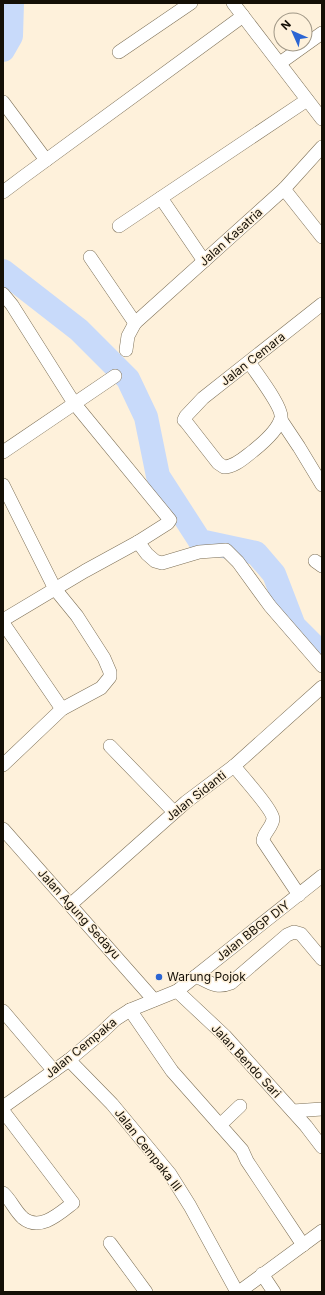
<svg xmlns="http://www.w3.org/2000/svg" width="325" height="1295" font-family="Inter,sans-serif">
<rect width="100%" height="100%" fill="#fef1db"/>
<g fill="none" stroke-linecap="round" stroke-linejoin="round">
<g stroke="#c8dafa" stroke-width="24">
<path d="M 3,50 L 11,36 L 12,3"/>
<path d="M 3,271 L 79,330 L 128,379 L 146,417 L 158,476 L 200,541 L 256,553 L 274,574 L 294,626 L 322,654"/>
</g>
<g stroke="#7e7158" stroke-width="14">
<g id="street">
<path d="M 233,3 L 322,119"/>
<path d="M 119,52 L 191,3"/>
<path d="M 280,63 L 322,33"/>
<path d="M 3,102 L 46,160"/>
<path d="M 284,189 L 322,237"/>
<path d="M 3,192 L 23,177 L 243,16"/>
<path d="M 161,198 L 204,261"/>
<path d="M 119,226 L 307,100"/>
<path d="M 90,257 L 135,323"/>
<path d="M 3,294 L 12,305 L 74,403 L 170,520 L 168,523 L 138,542 L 85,571 L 3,620"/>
<path d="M 126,350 L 128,336 L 135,323 L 284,189 L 322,147"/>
<path d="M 249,362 C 256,373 283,407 281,418 C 278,430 263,443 253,451 C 245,457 235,467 224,467 L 218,463 L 186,422 L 184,420 L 186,416 L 203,398 L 322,304"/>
<path d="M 281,420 L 299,447 L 322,485"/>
<path d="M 3,452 L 115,376"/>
<path d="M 3,485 L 55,589 L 77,616 L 104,658 L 110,672 L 110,677 L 101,688 L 62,709 L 3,765"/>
<path d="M 138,542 L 147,554 L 155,561 L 162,563 L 199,552 L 226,550 L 238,562 L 270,606 L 322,666"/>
<path d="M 315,561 L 322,566"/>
<path d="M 3,623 L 62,709"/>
<path d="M 110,746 L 174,812"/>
<path d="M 234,766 C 241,775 273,810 273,819 C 272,828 263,833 263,841 L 299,895"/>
<path d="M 3,829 L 154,1000"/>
<path d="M 70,905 L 186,802 L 234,766 L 322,687"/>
<path d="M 196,976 C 209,982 216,989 231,983 L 287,935 L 294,932 L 301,934 L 322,959"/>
<path d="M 177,991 L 225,1036 L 306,1126 L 322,1147"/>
<path d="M 130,1010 L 172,1071 L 242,1150 L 247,1161 L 303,1245"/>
<path d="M 3,1011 L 54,1071"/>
<path d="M 69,1060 L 112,1104 L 170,1174 L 190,1206 L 237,1292"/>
<path d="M 3,1107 L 69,1060 L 100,1034 L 116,1019 L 130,1010 L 177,991 L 322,876"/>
<path d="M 3,1111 L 73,1203 C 60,1213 40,1232 23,1218 C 15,1211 11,1200 3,1193"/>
<path d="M 293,1111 L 322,1109"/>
<path d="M 220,1125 L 240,1106"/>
<path d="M 110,1243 L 146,1292"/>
<path d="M 262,1274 L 274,1292"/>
<path d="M 239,1292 L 322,1231"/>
</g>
</g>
<use href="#street" stroke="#fff" stroke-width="13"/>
</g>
<circle fill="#2c65d3" stroke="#fef1db" stroke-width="1.5" cx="159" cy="977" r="4"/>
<g text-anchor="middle" stroke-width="3" stroke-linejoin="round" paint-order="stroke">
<g font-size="12" fill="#140f06" stroke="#fef1db">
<text transform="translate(231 237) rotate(-42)" y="4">Jalan Kasatria</text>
<text transform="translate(253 359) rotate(-38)" y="4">Jalan Cemara</text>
<text transform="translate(196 796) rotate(-38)" y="4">Jalan Sidanti</text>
<text transform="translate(79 914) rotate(48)" y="4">Jalan Agung Sedayu</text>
<text transform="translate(253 931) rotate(-38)" y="4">Jalan BBGP DIY</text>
<text transform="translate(81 1048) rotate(-39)" y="4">Jalan Cempaka</text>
<text transform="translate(246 1061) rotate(47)" y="4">Jalan Bendo Sari</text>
<text transform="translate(148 1150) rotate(52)" y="4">Jalan Cempaka III</text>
</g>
<g font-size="12" fill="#140f06" stroke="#fef1db" text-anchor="start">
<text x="167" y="981">Warung Pojok</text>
</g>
</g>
<rect width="325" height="1295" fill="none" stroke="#140f06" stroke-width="8"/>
<g transform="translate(293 32) rotate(315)"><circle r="19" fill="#fef1db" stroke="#a09786"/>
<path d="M0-3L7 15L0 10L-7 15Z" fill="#2c65d3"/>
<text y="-6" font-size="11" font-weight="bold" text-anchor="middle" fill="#140f06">N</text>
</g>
</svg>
